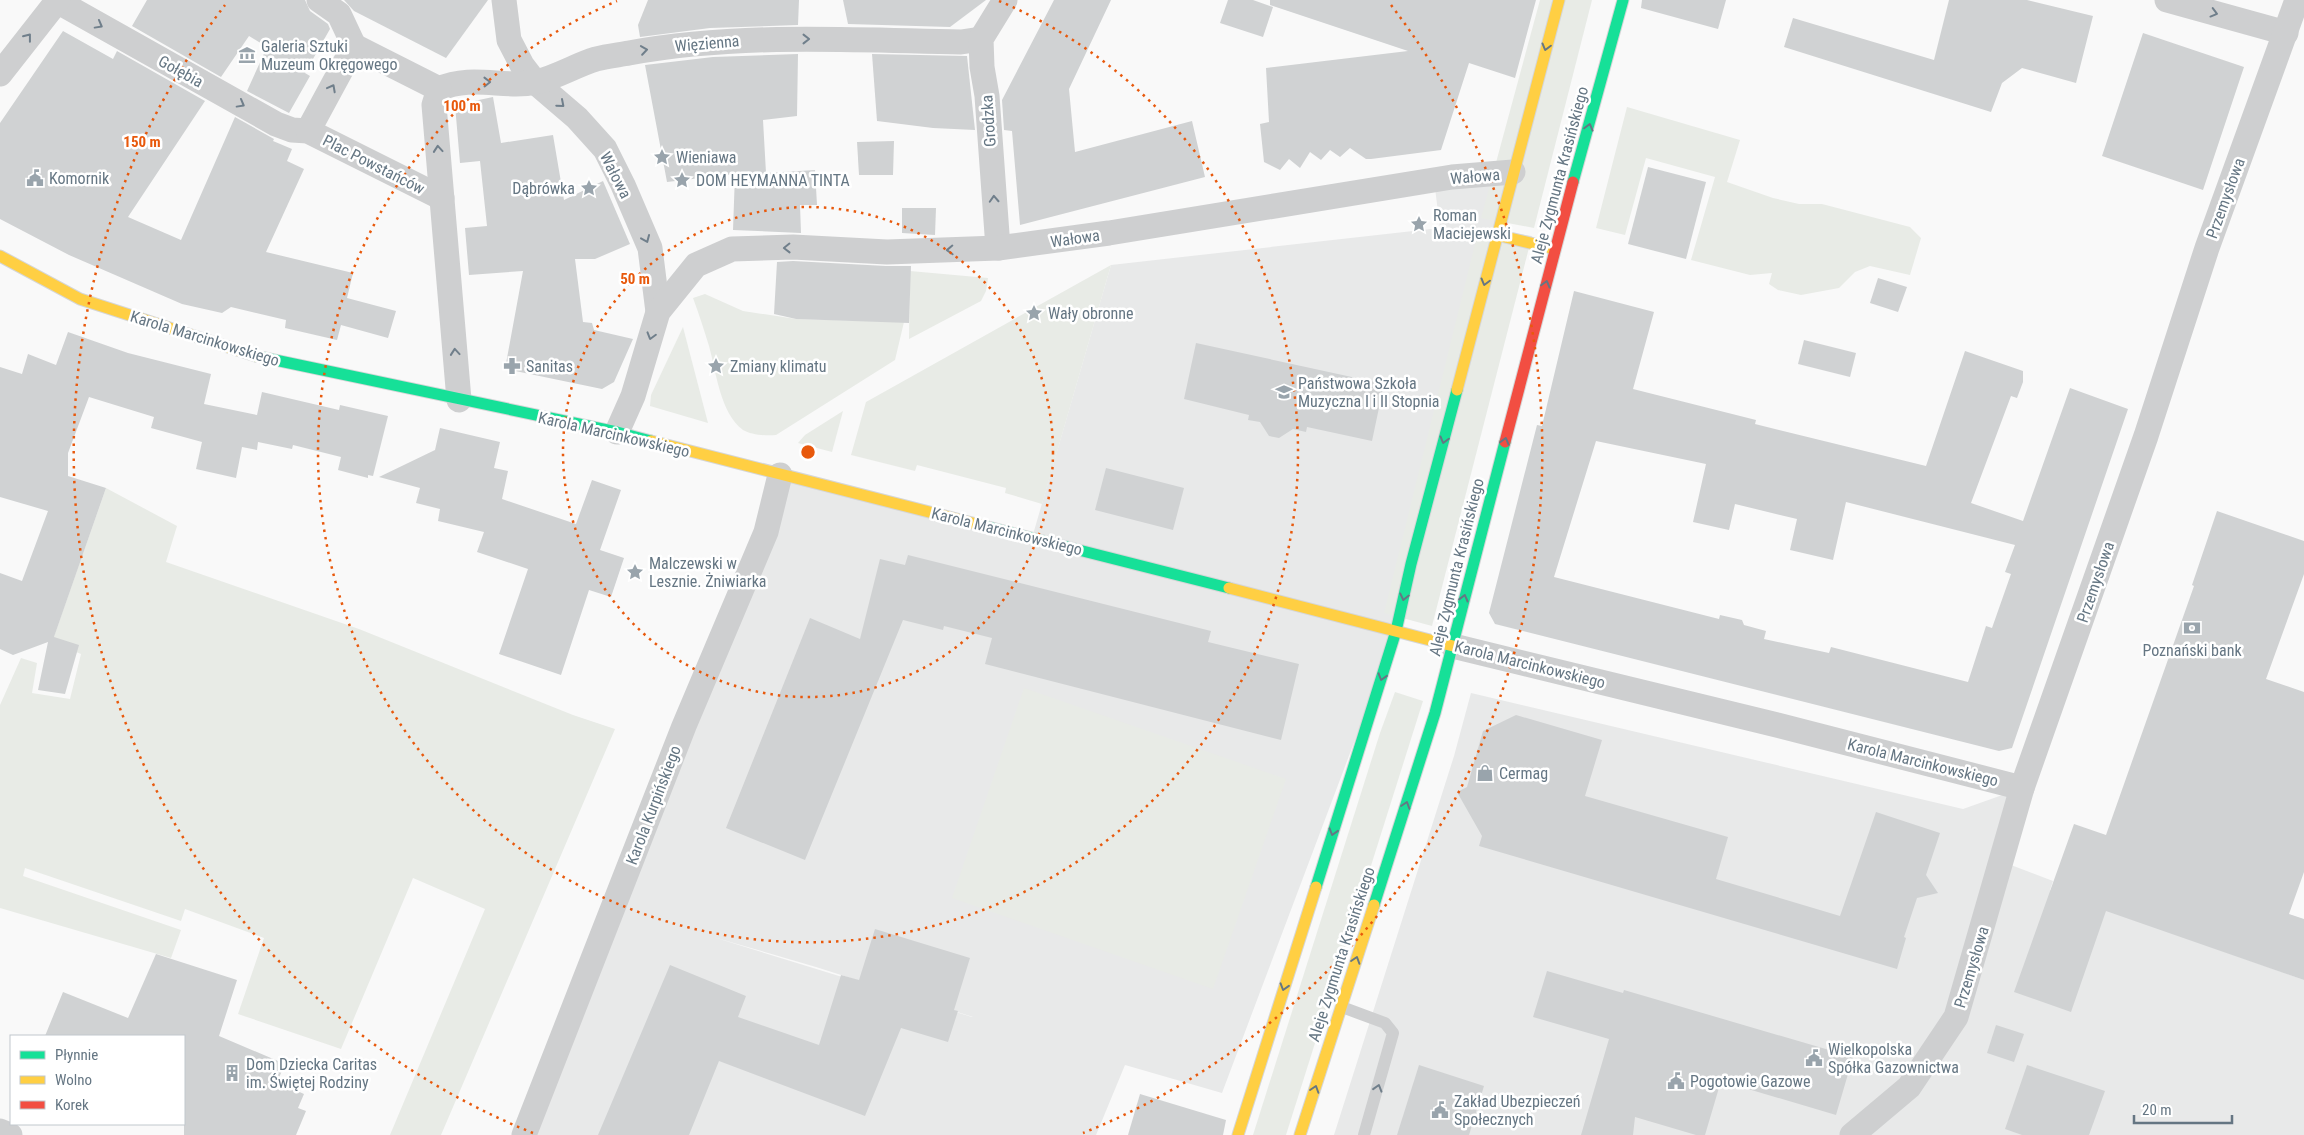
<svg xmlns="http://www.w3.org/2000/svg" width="2304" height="1135" font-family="'Roboto Condensed',sans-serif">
<rect width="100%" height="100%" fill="#f9f9f9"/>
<g fill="#e8e9e9" fill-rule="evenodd">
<path d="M 1513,172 L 1396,631 L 1222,1093 L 1125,1065 L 1096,1135 L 524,1135 L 780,475 L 1032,538 L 1111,265 L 1440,228 L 1435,188 ZM 713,937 L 816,967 L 973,1017 L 972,1017 Z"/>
<path d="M 1471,693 L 1963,809 L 2022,788 L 2003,862 L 2053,881 L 2050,890 L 2304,980 L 2304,1135 L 1334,1135 L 1454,756 Z"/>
</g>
<g fill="#e8ebe6">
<path d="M 1540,0 L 1592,0 L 1534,228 L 1481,218 Z"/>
<path d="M 1627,107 L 1740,140 L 1727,182 L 1773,198 L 1799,204 L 1822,204 L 1910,227 L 1921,238 L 1910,275 L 1870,266 L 1855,272 L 1839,288 L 1801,295 L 1778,290 L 1769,284 L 1772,273 L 1750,275 L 1691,260 L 1715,177 L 1646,158 L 1625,235 L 1596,228 Z"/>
<path d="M 1479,228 L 1532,236 L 1432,626 L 1384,613 Z"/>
<path d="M 1111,265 L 1042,504 L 1005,493 L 1006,488 L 917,465 L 915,471 L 851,455 L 866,402 Z"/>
<path d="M 910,271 L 988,278 L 986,291 L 981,301 L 909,339 Z"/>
<path d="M 705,294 L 743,311 L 796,319 L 904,322 L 895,360 L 776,435 C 767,436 751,435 743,430 C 720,413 716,371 709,346 C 704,330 699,314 693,298 Z"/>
<path d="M 683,327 L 708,423 L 650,406 L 651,395 Z"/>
<path d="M 843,411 L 832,452 L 798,443 L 805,435 Z"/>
<path d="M 106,488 L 177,526 L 166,562 L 359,629 L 573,715 L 615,729 L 441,1135 L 390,1135 L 485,909 L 413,878 L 341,1049 L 238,1014 L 264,938 L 185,909 L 181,921 L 25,868 L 23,876 L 181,930 L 171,958 L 0,908 L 0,705 L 21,658 L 37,663 L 32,693 L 70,699 L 81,654 L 52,642 Z"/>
<path d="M 1024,688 L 1286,779 L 1213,989 L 952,898 Z"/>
<path d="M 1395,692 L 1423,701 L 1286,1135 L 1253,1135 L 1380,733 Z"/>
</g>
<g fill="#d0d2d3" fill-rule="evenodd">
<path d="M 147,0 L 305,0 L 310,11 L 328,24 L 330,29 L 305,73 L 310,76 L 289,113 L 247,91 L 267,47 L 249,36 L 221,77 L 132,26 Z"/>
<path d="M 344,0 L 488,0 L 446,58 L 354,11 Z"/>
<path d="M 648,0 L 799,0 L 798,25 L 710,28 L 640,37 L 638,25 Z"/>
<path d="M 843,0 L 986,0 L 950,27 L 848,24 Z"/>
<path d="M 1054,0 L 1111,0 L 1069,89 L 1075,152 L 1192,121 L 1205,177 L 1020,225 L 1012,131 L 1004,130 L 1002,100 Z"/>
<path d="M 1228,0 L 1253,0 L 1273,7 L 1263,37 L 1220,23 Z"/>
<path d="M 1270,0 L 1536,0 L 1515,78 L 1469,63 L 1441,150 L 1371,159 L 1366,159 L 1350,148 L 1340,157 L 1330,150 L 1321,160 L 1310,152 L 1300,168 L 1289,159 L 1280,170 L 1264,162 L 1260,124 L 1269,122 L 1266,68 L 1408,51 L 1270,5 Z"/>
<path d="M 1642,0 L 1726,0 L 1718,29 L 1641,8 Z"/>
<path d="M 1949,0 L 2027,0 L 2093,16 L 2076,83 L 2022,68 L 2002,83 L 1991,112 L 1784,47 L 1793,18 L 1934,60 Z"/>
<path d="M 63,31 L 113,59 L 117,51 L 205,101 L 128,217 L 181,240 L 235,117 L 274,139 L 273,141 L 292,149 L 287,161 L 304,169 L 266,252 L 353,273 L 347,298 L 396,311 L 388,338 L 341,325 L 337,340 L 285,328 L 286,320 L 231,307 L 222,313 L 182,304 L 69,255 L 0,219 L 0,123 Z"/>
<path d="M 2143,33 L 2244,67 L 2203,190 L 2102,156 Z"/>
<path d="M 798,54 L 797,116 L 763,120 L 766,173 L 815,170 L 817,205 L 800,205 L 801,233 L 733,230 L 735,174 L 667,182 L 645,65 L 713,57 Z"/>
<path d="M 872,54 L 967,56 L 975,130 L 933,128 L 877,121 Z"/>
<path d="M 493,97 L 501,143 L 553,135 L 564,200 L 603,181 L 630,244 L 595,259 L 575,259 L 583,322 L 592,323 L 594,330 L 633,339 L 614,382 L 602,389 L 505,369 L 523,271 L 469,275 L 465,228 L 487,226 L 480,161 L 460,163 L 455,105 Z"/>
<path d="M 894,141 L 893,175 L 859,175 L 857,142 Z"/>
<path d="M 1648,167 L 1706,182 L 1686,259 L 1628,244 Z"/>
<path d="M 902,208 L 936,208 L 935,235 L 902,233 Z"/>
<path d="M 793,261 L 886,266 L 911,266 L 909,323 L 796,319 L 774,314 L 777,262 Z"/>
<path d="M 1878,278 L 1907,287 L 1898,312 L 1870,303 Z"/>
<path d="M 1574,291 L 1654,312 L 1633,389 L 1756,420 L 1755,424 L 1926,466 L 1965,351 L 2023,371 L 2023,382 L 2017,398 L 2011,396 L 1971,503 L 2023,521 L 2070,388 L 2128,409 L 2012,748 L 1999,751 L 1495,624 L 1489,613 L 1537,425 L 1542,426 ZM 1596,441 L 1706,464 L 1693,522 L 1729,530 L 1735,504 L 1797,519 L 1790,550 L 1833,560 L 1846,502 L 2015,545 L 2005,572 L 2011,574 L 1992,628 L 1986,626 L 1968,682 L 1831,647 L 1829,653 L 1764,639 L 1766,631 L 1744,625 L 1742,620 L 1720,615 L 1719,619 L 1554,577 Z"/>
<path d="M 68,332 L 128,353 L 211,374 L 204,404 L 257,415 L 262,392 L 339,410 L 340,405 L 388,416 L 373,476 L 368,475 L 368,478 L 338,470 L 341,457 L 293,445 L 292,449 L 258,442 L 257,450 L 242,447 L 236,478 L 196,469 L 202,442 L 151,428 L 154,417 L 89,397 L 68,453 L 68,476 L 106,488 L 54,637 L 79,645 L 65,694 L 38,690 L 48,642 L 13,655 L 0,649 L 0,573 L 22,581 L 48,511 L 0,497 L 0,367 L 22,374 L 28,354 L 56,365 Z"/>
<path d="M 1804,340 L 1856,353 L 1850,377 L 1798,364 Z"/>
<path d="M 1196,343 L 1384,384 L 1372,441 L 1307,427 L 1306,432 L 1293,429 L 1279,438 L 1269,436 L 1260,422 L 1248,420 L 1249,415 L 1184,399 Z"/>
<path d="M 440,428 L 500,442 L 494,468 L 508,471 L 502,499 L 576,524 L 592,480 L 621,490 L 600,550 L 624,558 L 611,597 L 589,590 L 561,675 L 499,654 L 528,569 L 477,552 L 484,532 L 438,521 L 440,509 L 416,503 L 420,488 L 379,477 L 435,450 Z"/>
<path d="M 1106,468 L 1184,488 L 1173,530 L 1095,510 Z"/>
<path d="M 2217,511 L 2304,541 L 2304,574 L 2266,679 L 2304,692 L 2304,872 L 2289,914 L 2304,919 L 2304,980 L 2106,911 L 2071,1012 L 2014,992 L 2074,824 L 2106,835 L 2194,586 L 2192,585 Z"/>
<path d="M 908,555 L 1211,631 L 1208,642 L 1299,664 L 1281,740 L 985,664 L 992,638 L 944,626 L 943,630 L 903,620 L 805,860 L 726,828 L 810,618 L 860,639 L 880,559 L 905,565 Z"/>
<path d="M 1516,715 L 1602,740 L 1585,796 L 1728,837 L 1716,879 L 1840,916 L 1876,812 L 1940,833 L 1926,875 L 1938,893 L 1917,898 L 1904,937 L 1906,938 L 1897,969 L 1479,846 L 1482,836 L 1457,792 L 1467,787 L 1483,731 Z"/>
<path d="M 875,929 L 970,958 L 954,1010 L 958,1011 L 948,1042 L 901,1028 L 865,1116 L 719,1061 L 689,1135 L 598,1135 L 670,965 L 746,996 L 738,1017 L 819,1045 L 841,975 L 859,980 Z"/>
<path d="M 156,954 L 237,980 L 219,1036 L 285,1064 L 277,1082 L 304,1094 L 298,1108 L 306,1111 L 296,1135 L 184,1135 L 184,1036 L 45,1036 L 63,992 L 128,1018 Z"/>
<path d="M 1547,971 L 1623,993 L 1624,990 L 1853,1057 L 1836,1115 L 1721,1081 L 1705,1135 L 1696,1135 L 1635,1117 L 1633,1135 L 1581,1135 L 1609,1039 L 1533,1017 Z"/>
<path d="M 1996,1025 L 2024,1034 L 2014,1062 L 1987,1053 Z"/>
<path d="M 1419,1065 L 1484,1086 L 1469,1135 L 1397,1135 Z"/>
<path d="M 2027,1065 L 2105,1091 L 2089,1135 L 2022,1135 L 2005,1129 Z"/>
<path d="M 1140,1094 L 1226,1120 L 1223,1135 L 1128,1135 Z"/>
</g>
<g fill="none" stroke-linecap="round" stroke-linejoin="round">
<g stroke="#d5d6d7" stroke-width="13">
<g id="fast">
<path d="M 1573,182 L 1623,0"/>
<path d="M 256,356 L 617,432 L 651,441"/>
<path d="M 984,526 L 1229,588"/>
<path d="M 1316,887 L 1396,631 L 1411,564 L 1457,390"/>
<path d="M 1374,905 L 1435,713 L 1505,442"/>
</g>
</g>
<g stroke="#d5d6d7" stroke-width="13">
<g id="slow">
<path d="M 1497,235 L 1555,249"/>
<path d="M 0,256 L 80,299 L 256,356"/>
<path d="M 1457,390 L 1559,0"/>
<path d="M 651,441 L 984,526"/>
<path d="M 1229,588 L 1453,646"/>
<path d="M 1238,1135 L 1316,887"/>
<path d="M 1300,1135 L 1374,905"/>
</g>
</g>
<g stroke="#d5d6d7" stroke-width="13">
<path id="jam" d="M 1505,442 L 1573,182"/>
</g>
<path stroke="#cecfd0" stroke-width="12" d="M 1342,1007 L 1385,1023 L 1393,1033 L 1364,1135"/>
<g stroke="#cecfd0" stroke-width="25">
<path d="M 319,0 L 339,14 L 354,46"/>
<path d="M 504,0 L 509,40 L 522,65 L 535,82 L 577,118 L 605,149 L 623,185 L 650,248 L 658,312"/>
<path d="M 2167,0 L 2286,33"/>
<path d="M 57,1 L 276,124 L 292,130 L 308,131 L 442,198"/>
<path d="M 0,74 L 58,0"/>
<path d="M 439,89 C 472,74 505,89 536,82 C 557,77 576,65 596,59 C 607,56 618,55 629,53 C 739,33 850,40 961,42 L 981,39"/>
<path d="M 439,89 L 434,105 L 459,400"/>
<path d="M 308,131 L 354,46 L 439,89"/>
<path d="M 998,248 L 987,96 L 982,67 L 981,39 L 1005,0"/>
<path d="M 617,432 L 633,396 L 658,312 L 696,265 L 732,249 L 793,247 L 887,252 L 998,248 L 1109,233 L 1452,177 L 1513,172"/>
<path d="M 1453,646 L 1777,725 L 2022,788"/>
<path d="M 0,1131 L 10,1135"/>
<path d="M 524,1135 L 684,726 L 766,532 L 780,475"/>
<path d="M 1852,1135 L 1909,1087 L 1956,1017 L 2022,788 L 2146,436 L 2207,248 L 2297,0"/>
</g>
<use href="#fast" stroke="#16e098" stroke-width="11"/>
<use href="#slow" stroke="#ffcf43" stroke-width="11"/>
<use href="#jam" stroke="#f24e42" stroke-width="11"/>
</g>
<defs><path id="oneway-chevron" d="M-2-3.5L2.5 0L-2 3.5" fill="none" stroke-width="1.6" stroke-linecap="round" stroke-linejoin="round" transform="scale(1.25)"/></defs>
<g stroke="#707f8b">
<use href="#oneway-chevron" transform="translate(2214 13) rotate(15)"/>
<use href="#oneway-chevron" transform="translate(99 25) rotate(29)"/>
<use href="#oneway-chevron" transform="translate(28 37) rotate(-52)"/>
<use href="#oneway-chevron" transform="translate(806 39)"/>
<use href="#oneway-chevron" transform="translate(644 50) rotate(-8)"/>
<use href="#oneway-chevron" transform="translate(487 82) rotate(-1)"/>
<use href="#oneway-chevron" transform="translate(332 88) rotate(-62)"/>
<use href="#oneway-chevron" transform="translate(241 104) rotate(29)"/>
<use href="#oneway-chevron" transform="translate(561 104) rotate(41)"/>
<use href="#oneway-chevron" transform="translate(438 149) rotate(-95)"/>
<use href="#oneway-chevron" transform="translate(994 199) rotate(-93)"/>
<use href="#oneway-chevron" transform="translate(646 239) rotate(67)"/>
<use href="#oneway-chevron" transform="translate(787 248) rotate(179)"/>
<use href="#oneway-chevron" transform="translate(950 250) rotate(178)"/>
<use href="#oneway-chevron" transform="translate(651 336) rotate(106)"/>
<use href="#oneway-chevron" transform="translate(455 352) rotate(-95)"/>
<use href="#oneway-chevron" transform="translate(1378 1088) rotate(-73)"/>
</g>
<g stroke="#657683">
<use href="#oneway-chevron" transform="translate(1546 47) rotate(105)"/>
<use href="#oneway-chevron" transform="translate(1589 127) rotate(-75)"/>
<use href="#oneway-chevron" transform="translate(1485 282) rotate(105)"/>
<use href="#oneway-chevron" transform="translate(1546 284) rotate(-75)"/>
<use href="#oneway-chevron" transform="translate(1444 440) rotate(105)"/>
<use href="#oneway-chevron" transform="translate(1505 441) rotate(-75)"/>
<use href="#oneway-chevron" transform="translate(1404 597) rotate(103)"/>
<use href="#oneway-chevron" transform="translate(1464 598) rotate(-76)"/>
<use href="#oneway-chevron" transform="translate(1382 677) rotate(107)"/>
<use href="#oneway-chevron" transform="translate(1406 805) rotate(-72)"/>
<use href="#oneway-chevron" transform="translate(1333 832) rotate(107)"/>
<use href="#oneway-chevron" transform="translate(1356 960) rotate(-72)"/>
<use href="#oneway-chevron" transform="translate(1284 987) rotate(107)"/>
<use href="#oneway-chevron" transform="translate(1315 1089) rotate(-72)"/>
</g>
<g fill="none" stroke="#e8590c" stroke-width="2.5" stroke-dasharray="2.5 5">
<circle cx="808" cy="452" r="245"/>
<path d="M999 1A490 490 0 1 1 617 1"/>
<path d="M533 1133A735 735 0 0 1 225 5M1391 5A735 735 0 0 1 1083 1133"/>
</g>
<defs>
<g id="museum-bare" transform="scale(1.35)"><path d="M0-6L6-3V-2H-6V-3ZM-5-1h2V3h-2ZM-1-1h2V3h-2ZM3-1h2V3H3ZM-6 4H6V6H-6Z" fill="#99a4ac" stroke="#fff" stroke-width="2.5" paint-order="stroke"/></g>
<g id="sight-bare" transform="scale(1.35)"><path d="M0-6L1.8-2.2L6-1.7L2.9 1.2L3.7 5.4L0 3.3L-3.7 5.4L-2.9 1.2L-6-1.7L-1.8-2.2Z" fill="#99a4ac" stroke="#fff" stroke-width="2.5" paint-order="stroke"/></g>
<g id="civic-bare" transform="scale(1.35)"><path d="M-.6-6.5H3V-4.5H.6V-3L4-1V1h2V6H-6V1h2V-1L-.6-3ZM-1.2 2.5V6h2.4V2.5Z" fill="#99a4ac" stroke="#fff" stroke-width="2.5" paint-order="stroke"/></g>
<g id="pharmacy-bare" transform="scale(1.35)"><path d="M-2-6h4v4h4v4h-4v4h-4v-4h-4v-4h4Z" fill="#99a4ac" stroke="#fff" stroke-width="2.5" paint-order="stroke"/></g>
<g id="school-bare" transform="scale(1.35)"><path d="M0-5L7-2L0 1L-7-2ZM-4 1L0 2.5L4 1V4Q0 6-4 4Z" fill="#99a4ac" stroke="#fff" stroke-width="2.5" paint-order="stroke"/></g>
<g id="bank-bare" transform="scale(1.35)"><path d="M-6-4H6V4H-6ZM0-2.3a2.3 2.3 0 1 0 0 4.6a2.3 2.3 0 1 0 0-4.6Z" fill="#99a4ac" stroke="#fff" stroke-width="2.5" paint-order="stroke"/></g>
<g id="shop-bare" transform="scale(1.35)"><path d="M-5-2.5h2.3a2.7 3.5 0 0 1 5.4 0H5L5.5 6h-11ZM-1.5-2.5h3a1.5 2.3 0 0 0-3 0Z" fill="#99a4ac" stroke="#fff" stroke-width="2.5" paint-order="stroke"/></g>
<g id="building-bare" transform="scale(1.35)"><path d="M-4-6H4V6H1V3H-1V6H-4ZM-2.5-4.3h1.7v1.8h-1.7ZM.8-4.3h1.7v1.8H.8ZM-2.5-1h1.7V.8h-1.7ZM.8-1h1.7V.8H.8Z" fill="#99a4ac" stroke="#fff" stroke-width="2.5" paint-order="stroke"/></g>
</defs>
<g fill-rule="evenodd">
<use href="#museum-bare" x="247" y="55"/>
<use href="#sight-bare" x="662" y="157"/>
<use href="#civic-bare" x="35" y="178"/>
<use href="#sight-bare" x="682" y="180"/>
<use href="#sight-bare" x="589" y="188"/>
<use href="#sight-bare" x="1419" y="224"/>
<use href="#sight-bare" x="1034" y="313"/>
<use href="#pharmacy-bare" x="512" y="366"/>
<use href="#sight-bare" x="716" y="366"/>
<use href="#school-bare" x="1284" y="392"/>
<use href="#sight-bare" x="635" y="572"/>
<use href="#bank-bare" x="2192" y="628"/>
<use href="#shop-bare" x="1485" y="773"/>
<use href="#civic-bare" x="1814" y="1058"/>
<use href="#building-bare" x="232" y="1073"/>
<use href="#civic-bare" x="1676" y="1081"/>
<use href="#civic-bare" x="1440" y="1110"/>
</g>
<g text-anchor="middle" stroke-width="5" stroke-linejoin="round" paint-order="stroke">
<g font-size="16" fill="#657683" stroke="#fff">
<text transform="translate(707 43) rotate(-5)" y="6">Więzienna</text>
<text transform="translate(181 71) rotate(29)" y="6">Gołębia</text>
<text transform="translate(988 121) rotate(-94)" y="6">Grodzka</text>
<text transform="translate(374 164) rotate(27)" y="6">Plac Powstańców</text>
<text transform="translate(616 175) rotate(63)" y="6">Wałowa</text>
<text transform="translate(1559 175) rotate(-75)" y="6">Aleje Zygmunta Krasińskiego</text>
<text transform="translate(1475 176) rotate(-5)" y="6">Wałowa</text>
<text transform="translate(2225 198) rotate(-70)" y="6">Przemysłowa</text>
<text transform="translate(1075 238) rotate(-8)" y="6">Wałowa</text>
<text transform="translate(205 338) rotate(17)" y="6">Karola Marcinkowskiego</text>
<text transform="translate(614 434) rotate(13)" y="6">Karola Marcinkowskiego</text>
<text transform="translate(1007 531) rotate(14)" y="6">Karola Marcinkowskiego</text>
<text transform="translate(1456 567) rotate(-76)" y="6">Aleje Zygmunta Krasińskiego</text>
<text transform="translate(2095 582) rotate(-71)" y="6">Przemysłowa</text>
<text transform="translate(1530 664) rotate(14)" y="6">Karola Marcinkowskiego</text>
<text transform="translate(1923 762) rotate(14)" y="6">Karola Marcinkowskiego</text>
<text transform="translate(653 805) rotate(-69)" y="6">Karola Kurpińskiego</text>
<text transform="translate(1341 954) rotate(-72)" y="6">Aleje Zygmunta Krasińskiego</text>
<text transform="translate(1971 967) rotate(-73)" y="6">Przemysłowa</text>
</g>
<g font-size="16" fill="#657683" stroke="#fff" text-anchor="start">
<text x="261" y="52">Galeria Sztuki<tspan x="261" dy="18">Muzeum Okręgowego</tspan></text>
<text x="676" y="163">Wieniawa</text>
<text x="49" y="184">Komornik</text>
<text x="696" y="186">DOM HEYMANNA TINTA</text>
<text x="575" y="194" text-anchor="end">Dąbrówka</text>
<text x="1433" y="221">Roman<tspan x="1433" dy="18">Maciejewski</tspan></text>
<text x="1048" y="319">Wały obronne</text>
<text x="526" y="372">Sanitas</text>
<text x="730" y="372">Zmiany klimatu</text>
<text x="1298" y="389">Państwowa Szkoła<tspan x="1298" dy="18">Muzyczna I i II Stopnia</tspan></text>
<text x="649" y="569">Malczewski w<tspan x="649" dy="18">Lesznie. Żniwiarka</tspan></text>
<text x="2192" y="656" text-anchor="middle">Poznański bank</text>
<text x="1499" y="779">Cermag</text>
<text x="1828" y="1055">Wielkopolska<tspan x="1828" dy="18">Spółka Gazownictwa</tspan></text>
<text x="246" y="1070">Dom Dziecka Caritas<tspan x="246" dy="18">im. Świętej Rodziny</tspan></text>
<text x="1690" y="1087">Pogotowie Gazowe</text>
<text x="1454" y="1107">Zakład Ubezpieczeń<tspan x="1454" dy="18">Społecznych</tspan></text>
</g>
</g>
<circle cx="808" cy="452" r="8" fill="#e8590c" stroke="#fff" stroke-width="2.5"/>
<g font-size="15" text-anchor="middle" font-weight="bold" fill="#e8590c" stroke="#fff" stroke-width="5" stroke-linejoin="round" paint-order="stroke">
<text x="462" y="111">100 m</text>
<text x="142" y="147">150 m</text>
<text x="635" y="284">50 m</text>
</g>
<rect x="10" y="1035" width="175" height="90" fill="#ffffff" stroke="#c1c8cd"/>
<rect x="20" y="1051" width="25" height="8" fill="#16e098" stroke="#c1c8cd"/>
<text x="55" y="1060" font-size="15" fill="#657683">Płynnie</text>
<rect x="20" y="1076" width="25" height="8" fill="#ffcf43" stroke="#c1c8cd"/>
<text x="55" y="1085" font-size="15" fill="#657683">Wolno</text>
<rect x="20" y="1101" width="25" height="8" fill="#f24e42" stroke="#c1c8cd"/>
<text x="55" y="1110" font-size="15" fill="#657683">Korek</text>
<path d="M2134 1115v8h98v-8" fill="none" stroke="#657683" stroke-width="2.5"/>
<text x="2142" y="1115" font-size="15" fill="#657683" stroke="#ffffff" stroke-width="4" paint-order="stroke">20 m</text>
</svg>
